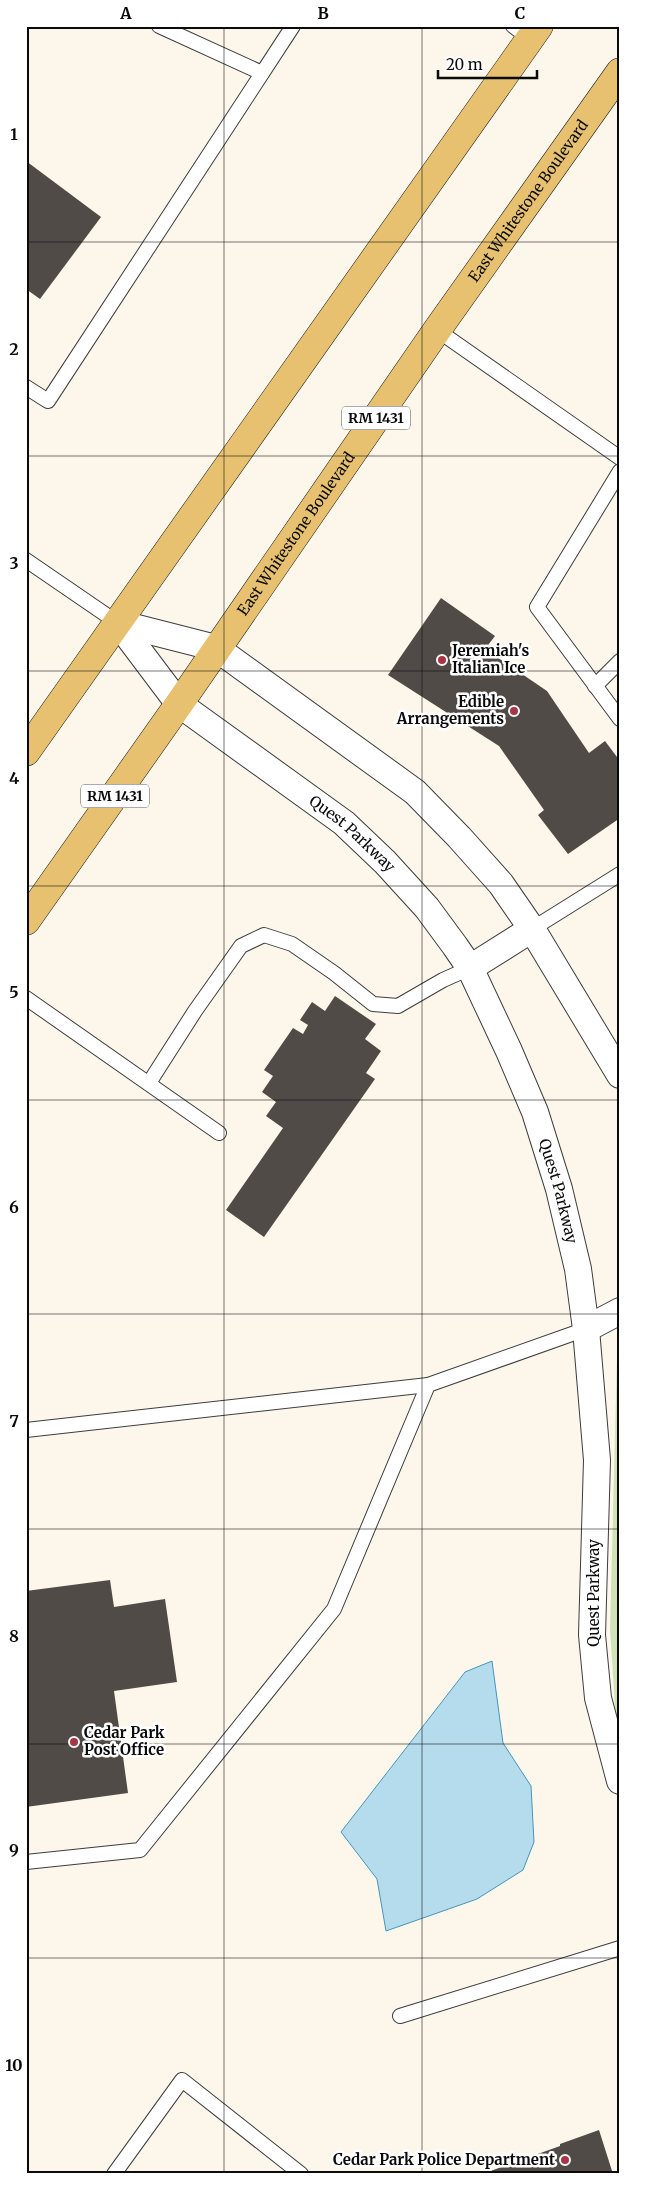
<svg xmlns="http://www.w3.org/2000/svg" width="646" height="2200" font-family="Merriweather,serif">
<rect width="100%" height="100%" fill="#fcf7ea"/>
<path fill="#d1e2b9" d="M 620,1341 L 620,1732 L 616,1722 L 610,1629 L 617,1356 Z"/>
<path fill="#b5dced" stroke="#4695bb" d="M 492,1661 L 503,1743 L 531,1786 L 534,1842 L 523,1870 L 477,1899 L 386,1931 L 377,1879 L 341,1832 L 465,1672 Z"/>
<g fill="#514b48">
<path d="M 26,161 L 101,217 L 40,299 L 26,289 Z"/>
<path d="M 441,598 L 495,636 L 485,649 L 547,691 L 589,753 L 605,741 L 620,761 L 620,818 L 568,854 L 538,815 L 544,810 L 499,746 L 388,675 Z"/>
<path d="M 335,996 L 376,1024 L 365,1039 L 381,1051 L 366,1073 L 375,1079 L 264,1237 L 226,1210 L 283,1128 L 266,1116 L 276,1102 L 262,1092 L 273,1076 L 264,1070 L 293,1028 L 303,1034 L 308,1025 L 300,1020 L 312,1002 L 325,1011 Z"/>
<path d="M 110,1580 L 114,1607 L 165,1599 L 177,1682 L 114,1691 L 128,1793 L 26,1807 L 26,1591 Z"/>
<path d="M 599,2130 L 613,2174 L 482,2174 L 560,2146 L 560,2144 Z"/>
</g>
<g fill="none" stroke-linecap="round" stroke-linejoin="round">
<g stroke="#3d3d3d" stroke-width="16">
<g id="service">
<path d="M 159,26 L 262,73"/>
<path d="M 513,26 L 530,39"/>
<path d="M 437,330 L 620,458"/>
<path d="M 26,387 L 48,401 L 293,26"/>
<path d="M 620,471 L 537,607 L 620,719"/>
<path d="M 26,560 L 118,623"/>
<path d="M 595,686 L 620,661"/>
<path d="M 532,929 L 620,874"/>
<path d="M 26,998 L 219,1133"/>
<path d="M 149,1083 L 195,1011 L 241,946 L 264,935 L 292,944 L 334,973 L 373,1004 L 398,1006 L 443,980 L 470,968"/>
<path d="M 26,1430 L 428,1385"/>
<path d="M 26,1862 L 140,1850 L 334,1609 L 428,1385 L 586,1329"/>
<path d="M 400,2016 L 620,1948"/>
<path d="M 114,2174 L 182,2080 L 301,2174"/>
</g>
</g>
<g stroke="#3d3d3d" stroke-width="28">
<g id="minor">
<path id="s1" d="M 118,623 L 179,704 L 344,823 L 385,862 L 427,908 L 455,946 L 470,968 L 509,1051 L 535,1112 L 559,1189 L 578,1269 L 586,1329 L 597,1460 L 592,1635 L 598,1698 L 620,1781"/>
<path d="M 118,623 L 216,648 L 415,792 L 459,837 L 501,884 L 532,929 L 620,1075"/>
<path d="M 470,968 L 532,929"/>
<path d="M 586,1329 L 620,1311"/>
</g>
</g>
<g stroke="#1b1b1b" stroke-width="29">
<g id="primary">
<path d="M 26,752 L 539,26"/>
<path id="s2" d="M 26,921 L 179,704 L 437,330 L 620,72"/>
</g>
</g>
<use href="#service" stroke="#fff" stroke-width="14"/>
<use href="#minor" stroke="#fff" stroke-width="26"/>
<use href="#primary" stroke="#e7c170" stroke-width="28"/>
</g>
<path fill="none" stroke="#0a0a0a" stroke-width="1" stroke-opacity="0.55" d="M 224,26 L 224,2174M 422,26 L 422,2174M 26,242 L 620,242M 26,456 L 620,456M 26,671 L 620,671M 26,886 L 620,886M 26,1100 L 620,1100M 26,1314 L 620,1314M 26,1529 L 620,1529M 26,1744 L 620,1744M 26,1958 L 620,1958"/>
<g fill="#a73543" stroke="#fff" stroke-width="2">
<circle cx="442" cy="660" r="5"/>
<circle cx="514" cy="711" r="5"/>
<circle cx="74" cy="1742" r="5"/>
<circle cx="565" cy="2160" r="5"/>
</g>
<g text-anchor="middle" stroke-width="5" stroke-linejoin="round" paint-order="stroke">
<g fill="#fff" stroke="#545454" stroke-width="1">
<rect x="342" y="406.5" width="68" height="23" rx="4"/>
<rect x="81" y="784.5" width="68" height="23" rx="4"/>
</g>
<g font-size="14" font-weight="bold" fill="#0a0a0a">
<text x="376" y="423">RM 1431</text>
<text x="115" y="801">RM 1431</text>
</g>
<g font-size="15" fill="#0a0a0a" stroke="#fff">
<text dy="5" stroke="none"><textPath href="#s2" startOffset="878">East Whitestone Boulevard</textPath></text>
<text dy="5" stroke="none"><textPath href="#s2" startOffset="472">East Whitestone Boulevard</textPath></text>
<text dy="5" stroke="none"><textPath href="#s1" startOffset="318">Quest Parkway</textPath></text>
<text dy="5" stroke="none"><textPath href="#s1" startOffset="738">Quest Parkway</textPath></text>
<text transform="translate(594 1593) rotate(-90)" y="5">Quest Parkway</text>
</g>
<g font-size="15" font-weight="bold" fill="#0a0a0a" stroke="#fff" text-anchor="start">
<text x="452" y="656">Jeremiah's<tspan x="452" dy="17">Italian Ice</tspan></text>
<text x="504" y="707" text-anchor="end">Edible<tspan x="504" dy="17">Arrangements</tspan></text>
<text x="84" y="1738">Cedar Park<tspan x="84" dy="17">Post Office</tspan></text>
<text x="555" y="2165" text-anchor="end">Cedar Park Police Department</text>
</g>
</g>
<rect width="646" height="2200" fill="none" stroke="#ffffff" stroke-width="55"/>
<path d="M438 70v8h99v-8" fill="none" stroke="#0a0a0a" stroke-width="2.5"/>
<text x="446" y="70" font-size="15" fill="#0a0a0a" stroke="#ffffff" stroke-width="4" paint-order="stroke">20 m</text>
<rect x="28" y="28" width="590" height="2144" fill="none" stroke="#0a0a0a" stroke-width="2"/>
<g font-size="16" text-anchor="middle" font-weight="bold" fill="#0a0a0a">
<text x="126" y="19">A</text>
<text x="323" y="19">B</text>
<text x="520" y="19">C</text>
<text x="14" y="140">1</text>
<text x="14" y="355">2</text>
<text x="14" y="569">3</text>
<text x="14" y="784">4</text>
<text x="14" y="998">5</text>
<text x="14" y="1213">6</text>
<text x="14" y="1427">7</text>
<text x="14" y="1642">8</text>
<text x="14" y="1856">9</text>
<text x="14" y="2071">10</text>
</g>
</svg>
